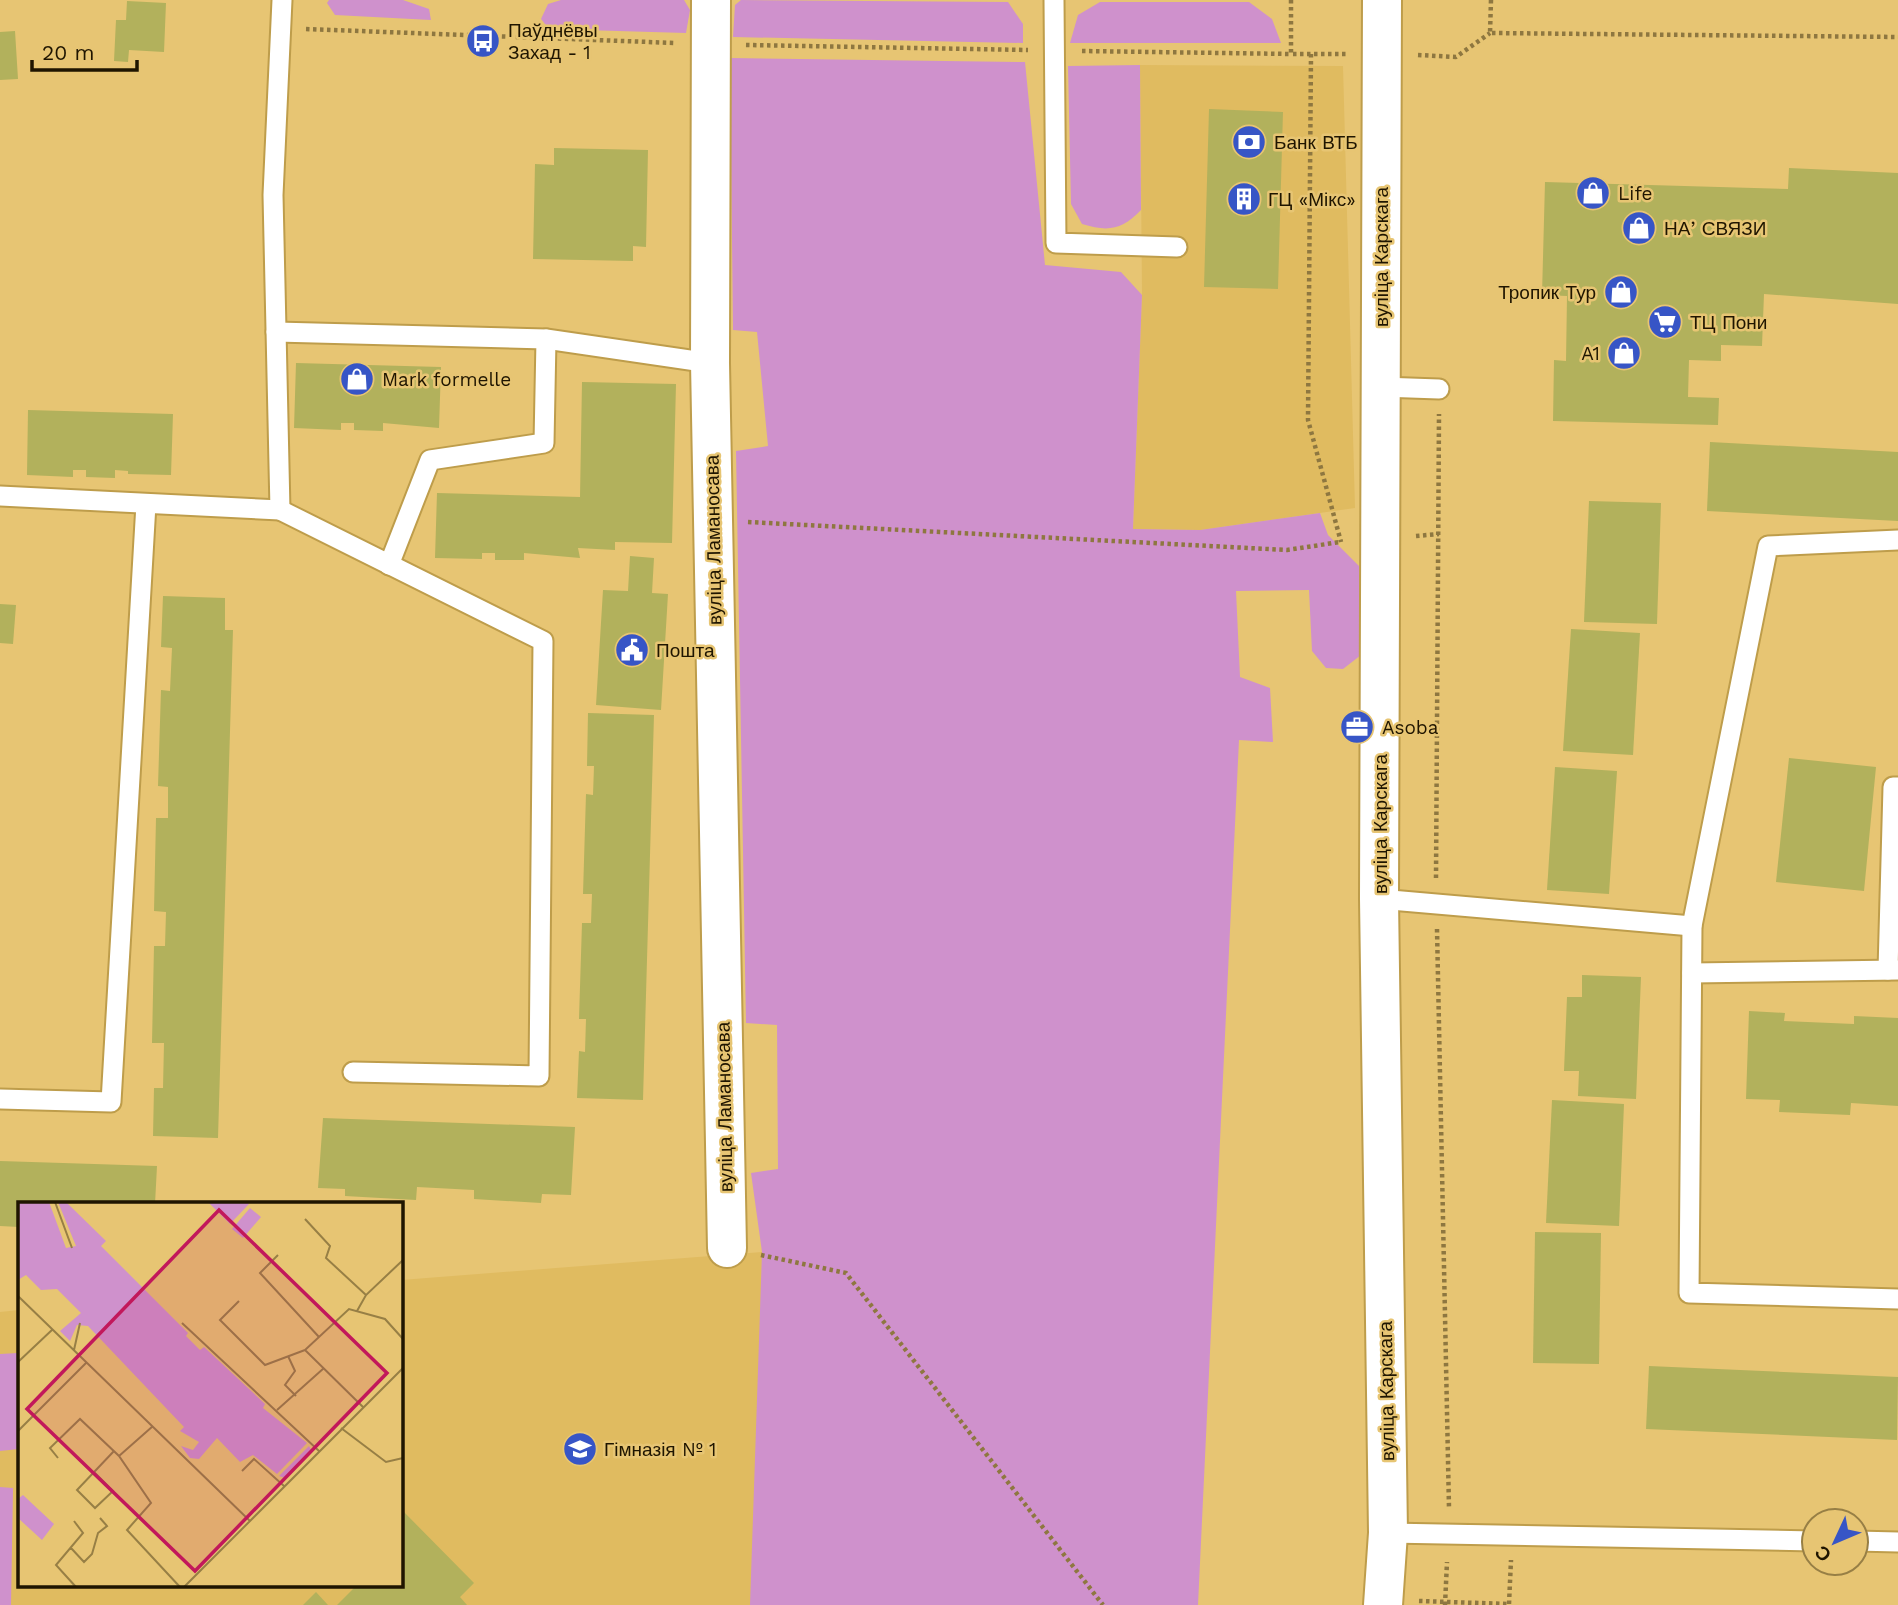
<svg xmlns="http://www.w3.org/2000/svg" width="1898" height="1605" font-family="'Work Sans',sans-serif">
<rect width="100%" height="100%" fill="#e7c573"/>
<g fill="#e0bb60">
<path d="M 1140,65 L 1343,66 L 1355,508 L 1200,530 L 1133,529 L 1142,295 Z"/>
<path d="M 762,1252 L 758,1605 L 0,1605 L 0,1312 L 19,1310 L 19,1586 L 401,1586 L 401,1280 Z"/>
</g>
<g fill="#cf91cc">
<path d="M 329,0 L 403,0 L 429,9 L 431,20 L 335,15 L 327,3 Z"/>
<path d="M 561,0 L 684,0 L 690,10 L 686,33 L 549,29 L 541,19 L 548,4 Z"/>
<path d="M 741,0 L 1008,2 L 1023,24 L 1023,43 L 733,37 L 735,5 Z"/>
<path d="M 1100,2 L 1249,2 L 1272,19 L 1281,43 L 1070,43 L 1078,15 Z"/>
<path d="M 730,58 L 1025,62 L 1045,265 L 1121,272 L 1142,295 L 1133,529 L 1200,530 L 1320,513 L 1328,535 L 1359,566 L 1361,655 L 1343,669 L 1326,668 L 1312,651 L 1309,590 L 1236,591 L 1240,677 L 1270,688 L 1273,742 L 1239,740 L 1198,1605 L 750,1605 L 762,1252 L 751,1173 L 778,1169 L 777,1025 L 746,1023 L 736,451 L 768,446 L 757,332 L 733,330 Z"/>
<path d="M 1140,65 L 1141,210 C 1122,230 1108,232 1082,224 L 1071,204 L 1068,66 Z"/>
<path d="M 18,1353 L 19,1449 L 0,1451 L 0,1354 Z"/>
<path d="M 0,1487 L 13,1488 L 11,1605 L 0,1605 Z"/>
</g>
<g fill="#b2b15c">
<path d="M 127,1 L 166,3 L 164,52 L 129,50 L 128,62 L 114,61 L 116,20 L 126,20 Z"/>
<path d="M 15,31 L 18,79 L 0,80 L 0,32 Z"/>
<path d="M 1209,109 L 1283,112 L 1278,289 L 1204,287 Z"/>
<path d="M 554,148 L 648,150 L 646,247 L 633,246 L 633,261 L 533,259 L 535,164 L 554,165 Z"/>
<path d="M 1789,168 L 1898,173 L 1898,304 L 1764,294 L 1762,346 L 1721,345 L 1721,361 L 1689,360 L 1688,397 L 1719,398 L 1718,425 L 1553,421 L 1554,360 L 1566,361 L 1567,296 L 1542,295 L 1545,182 L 1788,189 Z"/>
<path d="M 296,363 L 441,367 L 439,428 L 383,423 L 383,431 L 354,430 L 354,423 L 341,423 L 341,430 L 294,428 Z"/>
<path d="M 582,382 L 676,384 L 672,543 L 615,542 L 615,550 L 578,548 L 580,558 L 524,553 L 524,560 L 495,560 L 495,553 L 482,553 L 482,559 L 435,558 L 437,493 L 580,497 Z"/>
<path d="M 28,410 L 173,414 L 171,475 L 128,474 L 128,471 L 115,470 L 115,478 L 86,477 L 86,470 L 73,470 L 73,477 L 27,475 Z"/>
<path d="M 1710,442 L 1898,452 L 1898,521 L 1707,511 Z"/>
<path d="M 1589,501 L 1661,503 L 1657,624 L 1584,622 Z"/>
<path d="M 630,556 L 654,558 L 652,593 L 668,594 L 661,710 L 596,705 L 603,590 L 628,591 Z"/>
<path d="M 163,596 L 225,598 L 225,630 L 233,630 L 218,1138 L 153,1136 L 154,1088 L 163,1088 L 164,1043 L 152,1043 L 154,946 L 165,946 L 166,912 L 154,911 L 156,818 L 168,818 L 168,787 L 158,786 L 161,690 L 170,691 L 172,648 L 161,647 Z"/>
<path d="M 0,604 L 16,605 L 13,644 L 0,643 Z"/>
<path d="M 1571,629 L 1640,633 L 1633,755 L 1563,751 Z"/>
<path d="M 588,713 L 654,715 L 643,1100 L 577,1098 L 579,1051 L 585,1052 L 586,1019 L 579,1019 L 582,923 L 591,923 L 592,894 L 583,894 L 586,794 L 593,795 L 594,766 L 587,766 Z"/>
<path d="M 1789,758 L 1876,767 L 1864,891 L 1776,882 Z"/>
<path d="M 1555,767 L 1617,771 L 1609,894 L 1547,890 Z"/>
<path d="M 1582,975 L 1641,977 L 1636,1099 L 1578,1096 L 1579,1071 L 1564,1071 L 1567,997 L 1582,997 Z"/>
<path d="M 1749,1011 L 1785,1013 L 1784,1021 L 1854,1024 L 1854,1016 L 1898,1018 L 1898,1106 L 1851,1103 L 1850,1115 L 1779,1112 L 1780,1100 L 1746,1099 Z"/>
<path d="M 1552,1100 L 1624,1104 L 1619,1226 L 1546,1223 Z"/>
<path d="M 323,1118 L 575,1127 L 571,1195 L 542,1194 L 541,1203 L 474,1199 L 474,1190 L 417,1187 L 416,1200 L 345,1196 L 345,1189 L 318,1188 Z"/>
<path d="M 0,1161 L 157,1166 L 155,1204 L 19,1204 L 19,1227 L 0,1226 Z"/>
<path d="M 1535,1232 L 1601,1233 L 1599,1364 L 1533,1363 Z"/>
<path d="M 1649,1366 L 1898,1377 L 1897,1440 L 1646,1429 Z"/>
<path d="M 401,1509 L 474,1583 L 460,1597 L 467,1605 L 337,1605 L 356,1586 L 401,1586 Z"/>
<path d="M 316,1592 L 328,1605 L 303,1605 Z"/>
</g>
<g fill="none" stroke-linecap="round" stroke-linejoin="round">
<g stroke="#be9d4b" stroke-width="23">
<g id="service">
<path d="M 1054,0 L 1056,243 L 1177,247"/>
<path d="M 276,332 L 546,339 L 710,363"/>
<path d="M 1381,387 L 1439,389"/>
<path d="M 0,496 L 280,510 L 273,195 L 282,0"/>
<path d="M 280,510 L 543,641 L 539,1076 L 353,1072"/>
<path d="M 1898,540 L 1768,546 L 1692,926 L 1689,1293 L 1898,1299"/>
<path d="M 389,565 L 430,460 L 544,443 L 546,339"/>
<path d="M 1379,899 L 1692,926"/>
<path d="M 1888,970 L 1893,787 L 1898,787"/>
<path d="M 1692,973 L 1898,970"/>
<path d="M 0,1099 L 111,1102 L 146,504"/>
<path d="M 1388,1533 L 1814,1541"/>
<path d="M 1856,1541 L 1898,1542"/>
</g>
</g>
<g stroke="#be9d4b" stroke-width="42">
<path id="minor" d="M 711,0 L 710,363 L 727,1248"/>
</g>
<g stroke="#be9d4b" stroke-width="42">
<path id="tertiary" d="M 1382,0 L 1379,899 L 1388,1533 L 1383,1605"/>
</g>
<g stroke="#8e7740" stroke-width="4.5" stroke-dasharray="3.5 3.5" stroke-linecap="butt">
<path d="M 1291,0 L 1291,54 L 1346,54"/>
<path d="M 1491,0 L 1490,33 L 1898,37"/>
<path d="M 306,29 L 675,43"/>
<path d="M 746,45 L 1028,50"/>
<path d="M 1082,51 L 1291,54"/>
<path d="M 1311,54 L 1308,420 L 1341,542"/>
<path d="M 1418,55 L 1456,57 L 1490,33"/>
<path d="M 748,522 L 1287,550 L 1340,542"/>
<path d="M 1416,536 L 1439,534"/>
<path d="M 1436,878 L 1439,414"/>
<path d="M 1437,929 L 1449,1508"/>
<path d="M 761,1255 L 846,1273 L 1103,1605"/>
<path d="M 1419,1601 L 1509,1604"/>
<path d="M 1509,1604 L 1511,1560"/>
<path d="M 1445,1605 L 1447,1562"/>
</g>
<use href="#service" stroke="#fff" stroke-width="19"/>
<use href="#minor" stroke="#fff" stroke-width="38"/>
<use href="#tertiary" stroke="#fff" stroke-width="38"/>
</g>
<defs>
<g id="bus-disc" transform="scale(1.75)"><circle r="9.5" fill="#3755c6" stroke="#e7c573"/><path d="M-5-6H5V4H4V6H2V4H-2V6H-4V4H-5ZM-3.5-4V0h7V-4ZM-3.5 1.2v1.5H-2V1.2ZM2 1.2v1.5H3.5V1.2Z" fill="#fff"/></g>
<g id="bank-disc" transform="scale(1.75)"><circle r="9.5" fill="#3755c6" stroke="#e7c573"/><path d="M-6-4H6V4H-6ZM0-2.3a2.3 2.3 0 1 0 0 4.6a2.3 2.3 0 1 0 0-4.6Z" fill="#fff"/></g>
<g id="shop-disc" transform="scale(1.75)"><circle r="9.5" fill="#3755c6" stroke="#e7c573"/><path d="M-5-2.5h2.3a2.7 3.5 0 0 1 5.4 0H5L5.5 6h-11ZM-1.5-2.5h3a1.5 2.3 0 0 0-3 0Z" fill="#fff"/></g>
<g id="building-disc" transform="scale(1.75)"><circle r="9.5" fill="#3755c6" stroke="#e7c573"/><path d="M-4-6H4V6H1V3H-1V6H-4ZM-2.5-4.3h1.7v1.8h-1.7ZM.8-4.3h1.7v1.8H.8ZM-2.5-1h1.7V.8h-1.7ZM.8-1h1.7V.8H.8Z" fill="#fff"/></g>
<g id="supermarket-disc" transform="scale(1.75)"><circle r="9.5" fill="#3755c6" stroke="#e7c573"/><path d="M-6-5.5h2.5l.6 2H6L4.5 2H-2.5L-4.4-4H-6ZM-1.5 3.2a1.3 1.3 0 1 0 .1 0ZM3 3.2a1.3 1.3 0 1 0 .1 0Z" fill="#fff"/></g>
<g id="civic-disc" transform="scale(1.75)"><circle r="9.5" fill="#3755c6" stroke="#e7c573"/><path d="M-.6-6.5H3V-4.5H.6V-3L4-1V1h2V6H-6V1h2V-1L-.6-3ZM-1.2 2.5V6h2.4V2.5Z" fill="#fff"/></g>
<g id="office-disc" transform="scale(1.75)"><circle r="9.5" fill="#3755c6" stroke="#e7c573"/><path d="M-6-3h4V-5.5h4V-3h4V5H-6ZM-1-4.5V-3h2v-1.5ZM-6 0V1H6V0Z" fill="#fff"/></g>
<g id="school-disc" transform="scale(1.75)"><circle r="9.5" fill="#3755c6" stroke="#e7c573"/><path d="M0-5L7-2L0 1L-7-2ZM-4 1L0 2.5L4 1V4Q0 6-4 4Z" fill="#fff"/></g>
</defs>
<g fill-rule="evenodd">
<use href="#bus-disc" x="483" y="41"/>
<use href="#bank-disc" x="1249" y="142"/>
<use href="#shop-disc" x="1593" y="193"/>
<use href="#building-disc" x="1244" y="199"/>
<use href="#shop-disc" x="1639" y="228"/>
<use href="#shop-disc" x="1621" y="292"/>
<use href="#supermarket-disc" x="1665" y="322"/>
<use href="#shop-disc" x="1624" y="353"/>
<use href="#shop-disc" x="357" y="379"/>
<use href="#civic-disc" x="632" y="650"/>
<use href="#office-disc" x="1357" y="727"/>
<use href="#school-disc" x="580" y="1449"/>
</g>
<g text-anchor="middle" stroke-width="5" stroke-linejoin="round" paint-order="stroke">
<g font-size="19" fill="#1f1500" stroke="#e7c573" text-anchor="start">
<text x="508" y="37">Паўднёвы<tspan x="508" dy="22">Захад - 1</tspan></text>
<text x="1274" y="149">Банк ВТБ</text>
<text x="1618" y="200">Life</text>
<text x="1268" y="206">ГЦ «Мікс»</text>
<text x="1664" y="235">НАʼСВЯЗИ</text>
<text x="1596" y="299" text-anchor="end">Тропик Тур</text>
<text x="1690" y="329">ТЦ Пони</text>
<text x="1600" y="360" text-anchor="end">A1</text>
<text x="382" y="386">Mark formelle</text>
<text x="656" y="657">Пошта</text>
<text x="1382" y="734">Asoba</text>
<text x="604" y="1456">Гімназія № 1</text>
</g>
<g font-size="19" fill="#1f1500" stroke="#e7c573">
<text transform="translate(1381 257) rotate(-90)" y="7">вуліца Карскага</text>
<text transform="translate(713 540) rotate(-91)" y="7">вуліца Ламаносава</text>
<text transform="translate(1380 824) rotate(-90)" y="7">вуліца Карскага</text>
<text transform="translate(724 1107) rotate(-91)" y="7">вуліца Ламаносава</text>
<text transform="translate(1386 1391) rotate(-91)" y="7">вуліца Карскага</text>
</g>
</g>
<g transform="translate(18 1202)">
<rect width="385" height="385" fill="#e7c573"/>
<path d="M 0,0 L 31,0 L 48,46 L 58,44 L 40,0 L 48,0 L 88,39 L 83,44 L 170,131 L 168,134 L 182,148 L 186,145 L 247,202 L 245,206 L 289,241 L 259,272 L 235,253 L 222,260 L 199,236 L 181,257 L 172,256 L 163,244 L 175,248 L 181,240 L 162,229 L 166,225 L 70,124 L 59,123 L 52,139 L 42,129 L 63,111 L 39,87 L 23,88 L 8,73 L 0,78 ZM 190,0 L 229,0 L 231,2 L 212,22 ZM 232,6 L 243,15 L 225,36 L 214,27 ZM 291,244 L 294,250 L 267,276 L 261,274 ZM 5,293 L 36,322 L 24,338 L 0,316 L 0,297 Z" fill="#cf91cc"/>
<path fill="none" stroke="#977f45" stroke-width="2" d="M 37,0 L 54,46M 287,17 L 312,44 L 308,56 L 348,93M 260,53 L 242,71 L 301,135M 0,94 L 232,319M 221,99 L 202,118 L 247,163 L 287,148M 339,109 L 348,93 L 385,58M 164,121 L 301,249M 56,148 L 62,121M 270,154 L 277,169 L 267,183 L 278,194M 0,160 L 35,127M 345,205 L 287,148 L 331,107 L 367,117 L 385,137M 259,208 L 306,166M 323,226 L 368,260 L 385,256M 0,229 L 68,161M 101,254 L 135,224M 40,256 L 32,246 L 62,217 L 101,254 L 133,301 L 109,328 L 162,385M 224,269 L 236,257 L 266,284M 76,270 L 95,289 L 77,306 L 59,288 L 96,249M 56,319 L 65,331 L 38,363 L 58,385M 53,346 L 66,360 L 74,352 L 80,331 L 89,324 L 82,316M 166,385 L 385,166"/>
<path fill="#c2185b" fill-opacity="0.15" stroke="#c2185b" stroke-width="3.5" d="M 201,8 L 369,171 L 177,369 L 9,207 Z"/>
<rect width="385" height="385" fill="none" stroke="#1f1500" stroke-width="3.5"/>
</g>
<g transform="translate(1835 1542) rotate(226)"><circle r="33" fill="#e7c573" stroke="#977f45" stroke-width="2"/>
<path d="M0-5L12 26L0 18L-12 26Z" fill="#3755c6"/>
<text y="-10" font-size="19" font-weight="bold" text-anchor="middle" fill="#1f1500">С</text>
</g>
<path d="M32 60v10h105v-10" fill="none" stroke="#1f1500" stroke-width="3.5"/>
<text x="42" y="60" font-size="21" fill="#1f1500" stroke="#e7c573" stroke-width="5" paint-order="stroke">20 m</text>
</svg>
